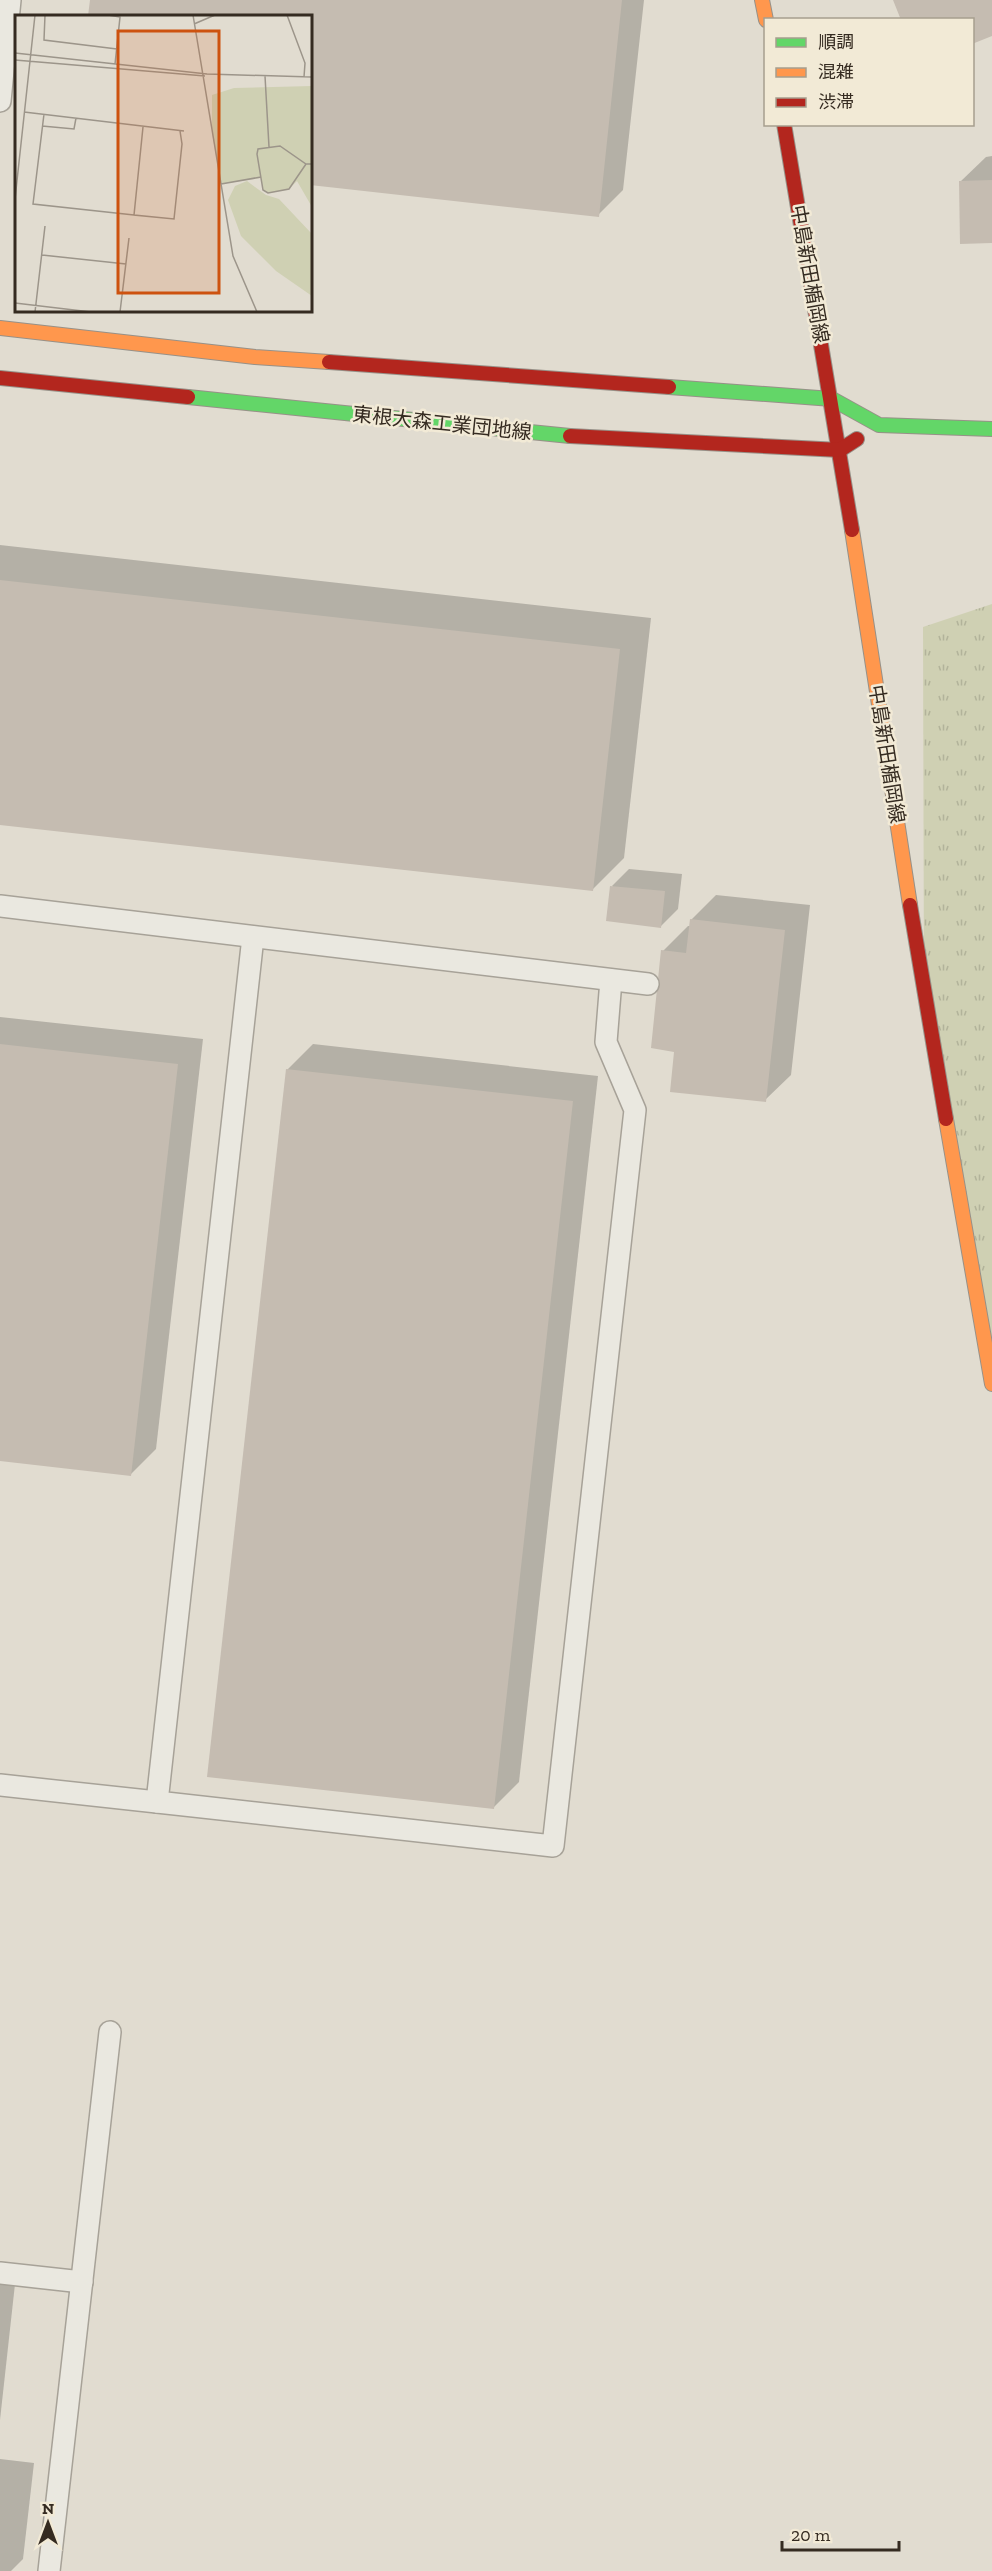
<svg xmlns="http://www.w3.org/2000/svg" width="992" height="2571" font-family="'Zilla Slab','Noto Sans JP',serif">
<defs>
<pattern id="park-tufts" width="24" height="20" patternUnits="userSpaceOnUse" patternTransform="scale(1.5)"><rect width="24" height="20" fill="#cfd0b3"/><path d="M3 7l-1-3M5 7V3M7 7l1-3M15 17l-1-3M17 17v-4M19 17l1-3" fill="none" stroke="#b2b39a"/></pattern>
</defs>
<rect width="100%" height="100%" fill="#e1dcd0"/>
<path fill="url(#park-tufts)" d="M 992,604 L 992,1384 L 924,995 L 923,627 Z"/>
<g fill="#0003">
<path d="M 92,0 L 644,0 L 623,190 L 598,215 L 310,16 L 90,16 Z"/>
<path d="M 992,156 L 992,242 L 960,182 L 986,157 Z"/>
<path d="M 0,545 L 651,618 L 624,858 L 593,889 L 0,823 Z"/>
<path d="M 629,869 L 682,874 L 678,909 L 661,926 L 612,886 Z"/>
<path d="M 716,895 L 810,905 L 791,1075 L 765,1100 L 676,1050 L 663,951 L 688,926 L 690,926 L 691,920 Z"/>
<path d="M 0,1017 L 203,1039 L 156,1449 L 131,1474 L 0,1460 Z"/>
<path d="M 313,1044 L 598,1076 L 519,1782 L 494,1807 L 287,1070 Z"/>
<path d="M 0,2282 L 15,2284 L 0,2420 Z"/>
<path d="M 0,2459 L 34,2463 L 23,2559 L 11,2571 L 0,2571 Z"/>
</g>
<g fill="#c5bcb1">
<path d="M 90,0 L 622,0 L 599,217 L 310,185 L 310,16 L 88,16 Z"/>
<path d="M 893,0 L 992,0 L 992,36 L 972,44 L 972,20 L 901,20 Z"/>
<path d="M 992,180 L 992,243 L 960,244 L 959,181 Z"/>
<path d="M 0,580 L 620,649 L 593,891 L 0,825 Z"/>
<path d="M 610,886 L 665,891 L 661,928 L 606,921 Z"/>
<path d="M 690,919 L 785,930 L 766,1102 L 670,1092 L 674,1052 L 651,1048 L 661,950 L 686,953 Z"/>
<path d="M 0,1044 L 178,1064 L 131,1476 L 0,1461 Z"/>
<path d="M 286,1069 L 573,1101 L 494,1809 L 207,1777 Z"/>
</g>
<g fill="none" stroke-linecap="round" stroke-linejoin="round">
<g stroke="#a7a298" stroke-width="24">
<g id="lane">
<path d="M 0,101 L 10,0"/>
<path d="M 0,906 L 648,984"/>
<path d="M 253,937 L 157,1802 L 553,1846 L 635,1110 L 606,1042 L 611,980"/>
<path d="M 0,1785 L 157,1802"/>
<path d="M 0,2273 L 82,2282"/>
<path d="M 49,2571 L 110,2032"/>
</g>
</g>
<g stroke="#979188" stroke-width="16">
<g id="fast">
<path d="M 669,387 L 832,399 L 879,425 L 992,429"/>
<path d="M 188,397 L 570,436"/>
</g>
</g>
<g stroke="#979188" stroke-width="16">
<g id="slow">
<path d="M 762,0 L 766,20"/>
<path d="M 0,328 L 255,357 L 329,362"/>
<path d="M 852,530 L 910,905"/>
<path d="M 946,1119 L 992,1384"/>
</g>
</g>
<g stroke="#979188" stroke-width="16">
<g id="jam">
<path d="M 784,124 L 852,530"/>
<path d="M 329,362 L 669,387"/>
<path d="M 0,378 L 188,397"/>
<path d="M 570,436 L 840,450 L 857,439"/>
<path d="M 910,905 L 946,1119"/>
</g>
</g>
<use href="#lane" stroke="#eae8e0" stroke-width="21"/>
<use href="#fast" stroke="#63d668" stroke-width="14"/>
<use href="#slow" stroke="#ff974d" stroke-width="14"/>
<use href="#jam" stroke="#b3261e" stroke-width="14"/>
</g>
<g text-anchor="middle" stroke-width="5" stroke-linejoin="round" paint-order="stroke">
<g font-size="20" fill="#352b21" stroke="#f2ead6">
<text transform="translate(810 274) rotate(80)" y="7">中島新田楯岡線</text>
<text transform="translate(442 423) rotate(6)" y="7">東根大森工業団地線</text>
<text transform="translate(887 754) rotate(81)" y="7">中島新田楯岡線</text>
</g>
</g>
<g transform="translate(15 15)">
<rect width="297" height="297" fill="#e1dcd0"/>
<path d="M 232,166 L 251,180 L 264,184 L 297,219 L 297,281 L 261,256 L 226,221 L 213,185 L 220,171 Z" fill="#cfd0b3"/>
<path d="M 297,71 L 297,192 L 282,166 L 274,174 L 253,178 L 248,175 L 246,163 L 206,169 L 197,118 L 197,80 L 219,73 Z" fill="#cfd0b3"/>
<path fill="none" stroke="#9c958a" stroke-width="1.5" d="M 30,0 L 29,25 L 102,34M 93,0 L 105,2 L 100,49M 178,0 L 218,241 L 242,297M 272,0 L 290,48 L 289,62M 179,9 L 200,0M 0,38 L 192,59 L 297,62M 0,45 L 190,61M 250,61 L 254,132M 9,97 L 169,116M 29,99 L 18,189 L 119,200M 27,111 L 59,114 L 61,103M 128,112 L 119,200 L 159,204 L 167,129 L 165,116M 291,149 L 274,174 L 253,178 L 248,175 L 242,139 L 243,134 L 265,131 L 291,149 L 297,149M 206,169 L 246,162M 0,184 L 20,0M 27,240 L 111,249M 0,288 L 76,297M 20,297 L 30,211M 105,297 L 114,223"/>
<path fill="#cd520f" fill-opacity="0.15" stroke="#cd520f" stroke-width="3" d="M 103,16 L 204,16 L 204,278 L 103,278 Z"/>
<rect width="297" height="297" fill="none" stroke="#352b21" stroke-width="3"/>
</g>
<rect x="764" y="18" width="210" height="108" fill="#f2ead6" stroke="#a69e8e" stroke-width="1.5"/>
<rect x="776" y="38" width="30" height="9" fill="#63d668" stroke="#a69e8e" stroke-width="1.5"/>
<text x="818" y="48" font-size="18" fill="#352b21">順調</text>
<rect x="776" y="68" width="30" height="9" fill="#ff974d" stroke="#a69e8e" stroke-width="1.5"/>
<text x="818" y="78" font-size="18" fill="#352b21">混雑</text>
<rect x="776" y="98" width="30" height="9" fill="#b3261e" stroke="#a69e8e" stroke-width="1.5"/>
<text x="818" y="108" font-size="18" fill="#352b21">渋滞</text>
<g transform="translate(48 2523)" stroke="#f2ead6" stroke-width="4.5" paint-order="stroke">
<path d="M0-4.5L10 22L0 15L-10 22Z" fill="#352b21"/>
<text y="-9" font-size="16" font-weight="bold" text-anchor="middle" fill="#352b21">N</text>
</g>
<path d="M782 2541v9h117v-9" fill="none" stroke="#352b21" stroke-width="3"/>
<text x="791" y="2541" font-size="18" fill="#352b21" stroke="#f2ead6" stroke-width="4.5" paint-order="stroke">20 m</text>
</svg>
